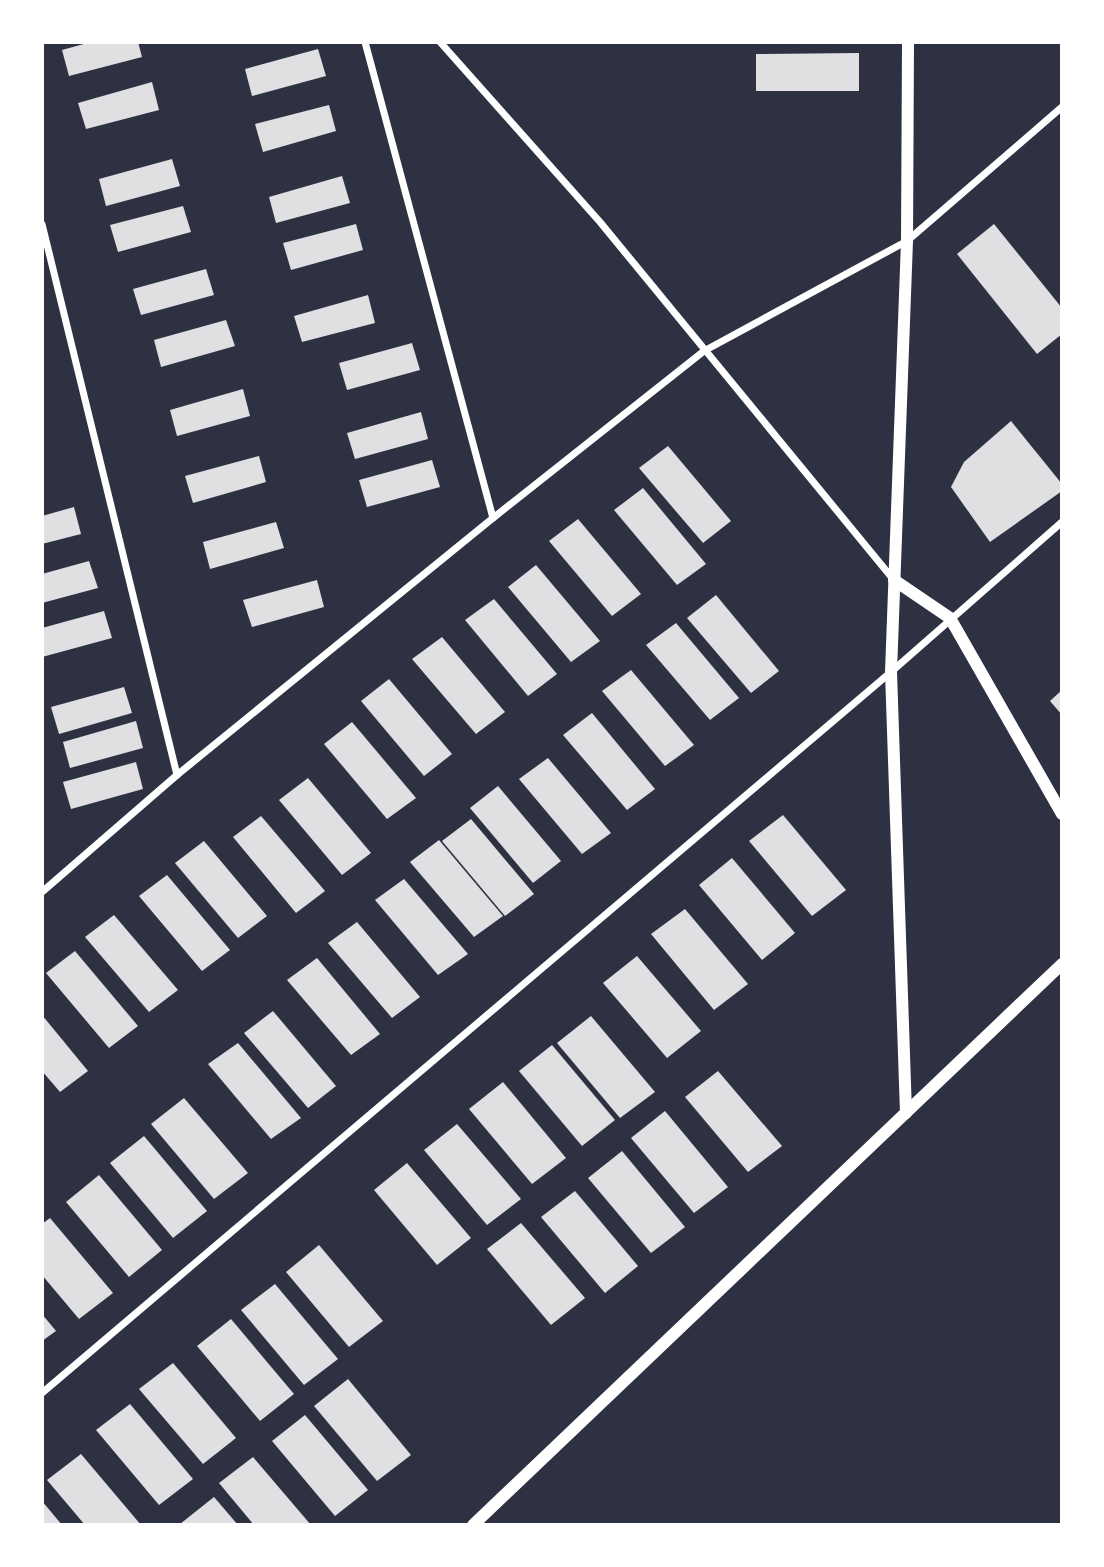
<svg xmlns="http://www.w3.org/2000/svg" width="1104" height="1567" font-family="'Fira Sans',sans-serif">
<rect width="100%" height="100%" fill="#2d3142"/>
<g fill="#e0e0e3">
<path d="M 91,42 L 138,42 L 142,57 L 69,76 L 62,50 Z"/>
<path d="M 318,49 L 326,76 L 252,96 L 245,69 Z"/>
<path d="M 859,53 L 859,91 L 756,91 L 756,54 Z"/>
<path d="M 152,82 L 159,110 L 86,129 L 78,103 Z"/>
<path d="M 329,105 L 336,131 L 263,152 L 255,124 Z"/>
<path d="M 172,159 L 180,186 L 106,206 L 99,179 Z"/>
<path d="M 342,176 L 350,203 L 276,223 L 269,197 Z"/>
<path d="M 183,206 L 191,232 L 118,252 L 110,225 Z"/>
<path d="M 356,224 L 363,250 L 291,270 L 283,243 Z"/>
<path d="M 994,224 L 1062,308 L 1062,334 L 1037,354 L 957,254 Z"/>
<path d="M 206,269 L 214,295 L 141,315 L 133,289 Z"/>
<path d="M 368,295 L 375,323 L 302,342 L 294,316 Z"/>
<path d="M 226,320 L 235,346 L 161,367 L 154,340 Z"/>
<path d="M 412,343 L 420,370 L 347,390 L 339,363 Z"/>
<path d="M 243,389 L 250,416 L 177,436 L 170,410 Z"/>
<path d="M 421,412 L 428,439 L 355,459 L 347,433 Z"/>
<path d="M 1011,421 L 1062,484 L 1062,491 L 990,542 L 951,487 L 964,462 Z"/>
<path d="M 668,446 L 731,521 L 703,543 L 639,468 Z"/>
<path d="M 259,456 L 266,482 L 193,503 L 185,476 Z"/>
<path d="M 432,460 L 440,487 L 367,507 L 359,480 Z"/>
<path d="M 643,488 L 706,564 L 677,585 L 614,510 Z"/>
<path d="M 74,507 L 81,534 L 42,544 L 42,516 Z"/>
<path d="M 578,519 L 641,594 L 612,616 L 549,541 Z"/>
<path d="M 276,522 L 284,548 L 210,569 L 203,542 Z"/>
<path d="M 89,561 L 98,588 L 42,603 L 42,574 Z"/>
<path d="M 536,565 L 600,641 L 571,662 L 508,587 Z"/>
<path d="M 317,580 L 324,607 L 252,627 L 243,600 Z"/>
<path d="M 716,595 L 779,671 L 751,693 L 687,618 Z"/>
<path d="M 494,599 L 557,674 L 528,696 L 465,620 Z"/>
<path d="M 104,611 L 112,638 L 42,657 L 42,628 Z"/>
<path d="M 676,623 L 739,698 L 710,720 L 646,645 Z"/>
<path d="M 442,637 L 505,712 L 476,734 L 412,659 Z"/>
<path d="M 631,670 L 694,745 L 665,766 L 602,691 Z"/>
<path d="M 389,679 L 452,754 L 424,776 L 361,701 Z"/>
<path d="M 124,687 L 132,713 L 59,734 L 51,707 Z"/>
<path d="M 1062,690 L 1062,715 L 1050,701 Z"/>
<path d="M 592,713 L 655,789 L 627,810 L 563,735 Z"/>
<path d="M 136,721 L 143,748 L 70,768 L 63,742 Z"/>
<path d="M 352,722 L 416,798 L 387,819 L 324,744 Z"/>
<path d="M 548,758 L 611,833 L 582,854 L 519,779 Z"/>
<path d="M 136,762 L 143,789 L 71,809 L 63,782 Z"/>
<path d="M 308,778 L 371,853 L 342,875 L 279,800 Z"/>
<path d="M 498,786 L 561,861 L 533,883 L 470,808 Z"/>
<path d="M 783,815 L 846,890 L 812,916 L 749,841 Z"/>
<path d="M 261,816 L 325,891 L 296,913 L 233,837 Z"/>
<path d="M 471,819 L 534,894 L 505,916 L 442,841 Z"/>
<path d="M 439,840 L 503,916 L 474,937 L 410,862 Z"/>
<path d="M 204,841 L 267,916 L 238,938 L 175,863 Z"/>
<path d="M 732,858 L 795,933 L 762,960 L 699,885 Z"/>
<path d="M 167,875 L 230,950 L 202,971 L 139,896 Z"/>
<path d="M 404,879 L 468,954 L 438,975 L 375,900 Z"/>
<path d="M 685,909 L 748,984 L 714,1010 L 651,934 Z"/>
<path d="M 114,915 L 178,990 L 149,1012 L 85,937 Z"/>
<path d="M 357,922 L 420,997 L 392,1018 L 328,943 Z"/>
<path d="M 75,951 L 138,1026 L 109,1048 L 46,973 Z"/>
<path d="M 637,956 L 701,1031 L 667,1058 L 603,983 Z"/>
<path d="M 317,958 L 380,1034 L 351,1055 L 287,980 Z"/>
<path d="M 273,1011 L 336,1086 L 308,1108 L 244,1033 Z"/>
<path d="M 42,1015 L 88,1071 L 60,1092 L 42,1071 Z"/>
<path d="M 591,1016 L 655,1092 L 620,1118 L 557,1043 Z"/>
<path d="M 238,1043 L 301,1118 L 271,1139 L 208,1064 Z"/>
<path d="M 552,1045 L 615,1120 L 582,1146 L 519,1071 Z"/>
<path d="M 718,1071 L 782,1146 L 748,1172 L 685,1097 Z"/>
<path d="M 503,1082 L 566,1158 L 532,1184 L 469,1109 Z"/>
<path d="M 184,1098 L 248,1173 L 214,1199 L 151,1124 Z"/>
<path d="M 665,1111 L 728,1187 L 694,1213 L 631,1138 Z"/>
<path d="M 457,1124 L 521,1199 L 487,1225 L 424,1150 Z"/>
<path d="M 144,1136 L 207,1211 L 173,1238 L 110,1163 Z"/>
<path d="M 622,1151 L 685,1227 L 651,1253 L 588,1178 Z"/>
<path d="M 407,1163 L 471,1238 L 437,1265 L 374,1190 Z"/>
<path d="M 99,1175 L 162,1250 L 129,1277 L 66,1202 Z"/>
<path d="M 575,1191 L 638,1266 L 605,1293 L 541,1217 Z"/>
<path d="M 50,1218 L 113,1293 L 79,1319 L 42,1275 L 42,1224 Z"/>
<path d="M 521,1223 L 585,1298 L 551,1325 L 487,1249 Z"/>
<path d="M 319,1245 L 383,1321 L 349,1347 L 286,1272 Z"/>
<path d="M 275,1284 L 338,1359 L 304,1385 L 241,1310 Z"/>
<path d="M 42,1314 L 56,1331 L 42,1341 Z"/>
<path d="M 231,1319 L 294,1394 L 260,1421 L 197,1346 Z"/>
<path d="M 173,1363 L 236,1438 L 203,1464 L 139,1389 Z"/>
<path d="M 348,1379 L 411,1455 L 377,1481 L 314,1406 Z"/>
<path d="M 130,1404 L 193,1479 L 159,1505 L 96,1430 Z"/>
<path d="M 305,1415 L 368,1490 L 335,1516 L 272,1441 Z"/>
<path d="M 81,1454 L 141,1525 L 85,1525 L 47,1480 Z"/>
<path d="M 253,1457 L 311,1525 L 254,1525 L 219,1483 Z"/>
<path d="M 214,1497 L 238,1525 L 180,1524 Z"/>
<path d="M 42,1501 L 62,1525 L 42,1525 Z"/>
</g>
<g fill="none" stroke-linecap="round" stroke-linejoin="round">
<g stroke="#fff" stroke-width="7">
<path d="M 365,42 L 493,518"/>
<path d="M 440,42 L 600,222 L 893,579"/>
<path d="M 42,224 L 177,775"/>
<path d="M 42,892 L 177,775 L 493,518 L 704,351 L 907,241 L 1062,107"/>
<path d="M 42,1393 L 891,672 L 1062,522"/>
</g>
<g stroke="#fff" stroke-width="12">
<path d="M 894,580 L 950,618 L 1062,814"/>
<path d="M 906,1113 L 891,672 L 907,241 L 908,42"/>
<path d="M 473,1525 L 1062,964"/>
</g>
</g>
<rect width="1104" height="1567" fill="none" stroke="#ffffff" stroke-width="88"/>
</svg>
